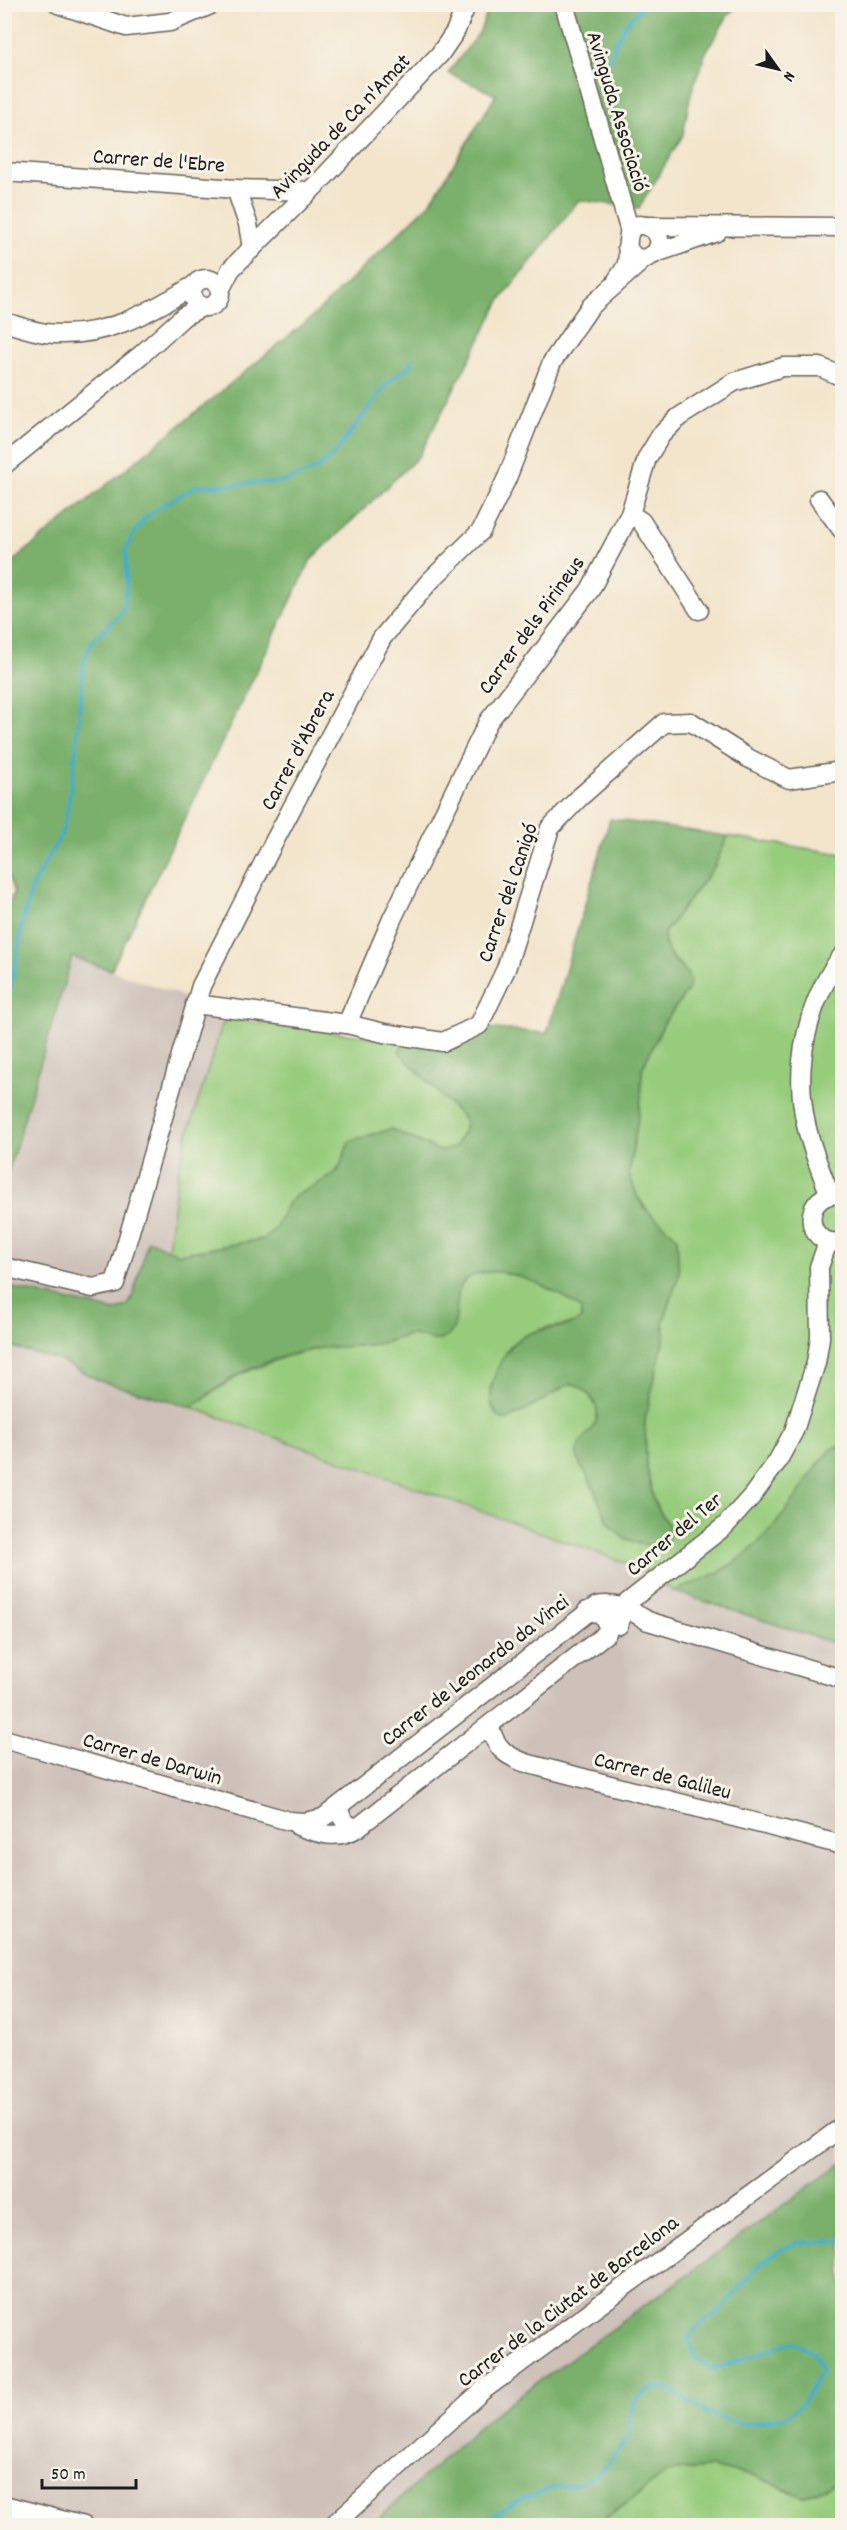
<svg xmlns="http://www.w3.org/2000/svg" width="847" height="2530" font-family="Dekko,sans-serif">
<rect width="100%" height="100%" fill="#f7f3e8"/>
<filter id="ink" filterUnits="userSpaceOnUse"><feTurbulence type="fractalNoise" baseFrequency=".0167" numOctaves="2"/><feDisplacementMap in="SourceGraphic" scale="12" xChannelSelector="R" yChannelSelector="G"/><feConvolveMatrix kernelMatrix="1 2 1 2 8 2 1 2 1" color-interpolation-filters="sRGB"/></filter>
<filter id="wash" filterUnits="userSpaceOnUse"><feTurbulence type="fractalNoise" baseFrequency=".008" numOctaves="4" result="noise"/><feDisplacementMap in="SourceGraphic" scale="24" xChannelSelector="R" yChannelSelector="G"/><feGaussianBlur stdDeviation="1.35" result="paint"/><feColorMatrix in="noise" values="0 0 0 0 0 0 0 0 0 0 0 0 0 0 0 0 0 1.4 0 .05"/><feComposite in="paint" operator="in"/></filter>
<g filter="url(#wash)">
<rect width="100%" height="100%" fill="#f3e5cc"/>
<g fill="#cec1ba">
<path d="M 72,957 L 180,995 L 220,1017 L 228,1019 L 222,1025 L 187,1136 L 178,1170 L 168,1249 L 149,1240 L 133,1294 L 128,1305 L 116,1311 L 13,1288 L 5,1290 L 5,1183 Z"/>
<path d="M 4,1345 L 61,1361 L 100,1381 L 191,1407 L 642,1569 L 673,1591 L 842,1646 L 842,2163 L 488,2418 L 371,2525 L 5,2525 Z"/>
</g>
<g fill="#98cc7d" stroke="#5a744c" stroke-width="1.5">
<path d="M 728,836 L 842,854 L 842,939 C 828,959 834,994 842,1016 L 842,1449 L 835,1446 C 814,1464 809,1480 793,1502 C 756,1552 732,1571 673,1591 L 642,1569 L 191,1407 L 241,1374 L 287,1356 L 321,1348 L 386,1342 L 455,1322 C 456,1310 455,1292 463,1282 C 488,1254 558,1290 581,1309 L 581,1319 L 576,1323 L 541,1329 L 523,1337 L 509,1347 L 490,1388 L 495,1413 L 509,1419 C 521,1412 534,1406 546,1398 C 562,1388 572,1374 589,1395 C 594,1401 598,1408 597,1416 C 596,1431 580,1438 577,1452 L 607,1519 L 671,1530 L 654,1502 L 646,1463 L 645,1418 L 665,1334 L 663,1323 L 671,1301 L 654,1218 L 637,1196 L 629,1174 L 641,1098 L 642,1069 L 665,1021 L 689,989 C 688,984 688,978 687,974 C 681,959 661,956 664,933 L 714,867 Z"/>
<path d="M 228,1019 L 405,1041 L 400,1052 L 465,1120 L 464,1130 L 454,1148 L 440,1151 L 391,1129 L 350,1141 C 346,1151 343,1164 336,1171 C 323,1186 299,1188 287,1205 C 276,1221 282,1226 263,1239 L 179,1254 L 168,1249 L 178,1170 L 187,1136 L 222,1025 Z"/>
<path d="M 712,2467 L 760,2478 L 803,2497 L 842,2481 L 842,2525 L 596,2526 L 668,2472 Z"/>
</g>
<g fill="#7ab06c" stroke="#4b6644" stroke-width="1.5">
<path d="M 490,5 L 737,5 L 727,17 L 706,52 L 691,93 L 683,135 L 639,208 L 579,200 L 500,301 L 419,456 L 311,560 L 111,970 L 72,957 L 5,1183 L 4,912 L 14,893 L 4,864 L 4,581 L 6,567 L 312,317 L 430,203 L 496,95 L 448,73 L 479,33 Z"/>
<path d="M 610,819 L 728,836 L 714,867 L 664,933 L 665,943 L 670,956 L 687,973 L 690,980 L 689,989 L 665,1021 L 642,1069 L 641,1098 L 629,1174 L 637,1196 L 644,1208 L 677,1237 L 679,1275 L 663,1323 L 665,1334 L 645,1418 L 646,1463 L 654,1502 L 671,1530 L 666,1543 C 642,1549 620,1541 607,1519 C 601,1509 598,1496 593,1486 C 588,1475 577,1465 577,1453 C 577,1441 592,1433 596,1422 C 599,1413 596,1404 591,1397 C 572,1373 564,1388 545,1399 C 533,1406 521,1412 509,1419 L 502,1419 C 475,1403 502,1347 523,1336 C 541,1327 566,1330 581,1319 L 581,1309 C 561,1292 511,1268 485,1272 C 438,1279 471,1326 443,1339 C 431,1344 420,1333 408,1335 C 401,1336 394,1340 386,1342 C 366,1347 344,1346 323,1348 C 298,1351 262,1362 240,1374 C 223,1383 207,1396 191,1407 L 100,1381 L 61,1361 L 5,1345 L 4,1290 L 13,1288 L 116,1311 L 128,1305 L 133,1295 L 148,1240 L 179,1254 L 263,1239 C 282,1226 276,1221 287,1205 C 299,1188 323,1186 337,1171 C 344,1163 344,1150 350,1141 L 391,1129 L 440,1151 L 454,1148 L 464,1131 L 465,1120 L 399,1052 L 405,1041 C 444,1045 451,1054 484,1028 L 547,1033 Z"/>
<path d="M 836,1446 L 842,1449 L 842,1646 L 673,1591 C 732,1571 756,1552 793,1501 C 809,1480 815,1464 836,1446 Z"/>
<path d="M 842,2163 L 842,2481 L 803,2497 L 760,2478 L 712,2467 L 668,2472 L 596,2525 L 371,2525 L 488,2418 Z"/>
</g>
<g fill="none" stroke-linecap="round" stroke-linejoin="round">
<g stroke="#43adc2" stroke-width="4">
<path d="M 607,67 C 616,40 622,20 648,4"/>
<path d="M 4,1001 L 11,989 L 22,924 L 33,884 L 61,835 L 66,818 L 75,760 L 84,660 L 92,641 L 123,611 L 126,587 L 126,550 L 131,538 L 145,518 L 164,504 L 197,486 L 284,482 L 317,469 L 336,452 L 387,383 L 407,368 L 414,359"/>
<path d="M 474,2526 L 524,2498 L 555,2487 L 574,2485 L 593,2477 L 608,2464 L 630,2436 L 630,2416 L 637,2398 L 653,2388 L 672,2390 L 705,2412 L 725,2420 L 746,2424 L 787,2416 L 802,2404 L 822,2370 L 812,2351 L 793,2342 L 712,2369 L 696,2358 L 688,2340 L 700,2324 L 719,2312 L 761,2263 L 778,2252 L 796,2243 L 842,2241"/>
</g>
</g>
</g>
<g filter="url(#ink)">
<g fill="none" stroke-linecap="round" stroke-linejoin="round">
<g stroke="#67625a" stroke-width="21">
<g id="minor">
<path d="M 58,4 L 126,27 L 170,22 L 213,4"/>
<path d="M 564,4 L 630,232"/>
<path d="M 4,172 L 236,189 L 310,191"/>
<path d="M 236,189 L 248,224 L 252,249"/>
<path d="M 646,226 L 842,227"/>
<path d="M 656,253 L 717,232"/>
<circle cx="206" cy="293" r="14"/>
<path d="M 617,280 C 620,275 626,268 627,263 C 630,253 620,216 649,227 C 656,230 658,235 660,242 L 656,253 L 644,259 L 634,257 L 627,247"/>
<path d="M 220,290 L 231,269 L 325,176 L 440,54 L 455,32 L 467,4"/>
<path d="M 4,322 C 18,326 32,331 45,333 C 101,340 147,314 193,286"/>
<path d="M 4,465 L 142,354 L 184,316 L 202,307"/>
<path d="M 819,499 L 842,530"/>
<path d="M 630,514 L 641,521 L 699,610"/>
<path d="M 195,1004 L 347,1024 L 384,1033 L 443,1042 L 479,1025 L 506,969 L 550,828 L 580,797 L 664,723 L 691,722 L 748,758 L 789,779 L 842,771"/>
<path d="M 347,1024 L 392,919 L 488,722 L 590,590 L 630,514 L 647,458 L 661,435 L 679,417 L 734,382 L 783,367 L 820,367 L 842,377"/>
<path d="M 830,1195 C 821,1172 811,1148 806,1124 C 793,1067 807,1002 842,956"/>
<path d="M 842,1195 C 802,1189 801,1248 842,1242"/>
<path d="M 4,1267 L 93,1288 L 115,1283 L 201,986 L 275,840 L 382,638 L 429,582 L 481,531 L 507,478 L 552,362 L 590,307 L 644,259"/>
<path d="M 619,1625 L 623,1606 L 725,1526 L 752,1496 L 777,1462 L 794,1431 L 816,1363 L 820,1338 L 819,1267 L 828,1242"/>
<path d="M 490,1725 C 494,1748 507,1757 529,1764 L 842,1845"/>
<path d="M 4,1739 L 289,1821 L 305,1822 L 323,1818 L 596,1606 C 618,1602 630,1610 648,1621 L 842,1679"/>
<path d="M 339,1806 C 340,1818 345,1825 357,1828 L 607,1633 L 608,1626 L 602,1614 L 587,1611"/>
<path d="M 298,1826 C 318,1834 338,1840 357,1828"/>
<path d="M 4,2505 L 84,2526"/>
<path d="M 332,2526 L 482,2391 L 842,2127"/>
</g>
</g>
<use href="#minor" stroke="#fff" stroke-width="18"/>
</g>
</g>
<g text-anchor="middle" stroke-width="6" stroke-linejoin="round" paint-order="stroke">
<g font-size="22" fill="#1c1c1c" stroke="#f7f3e8">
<text transform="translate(619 111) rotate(73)" y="8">Avinguda Associació</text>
<text transform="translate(339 125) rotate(-46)" y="8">Avinguda de Ca n'Amat</text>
<text transform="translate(159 159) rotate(4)" y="8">Carrer de l'Ebre</text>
<text transform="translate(530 624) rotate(-54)" y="8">Carrer dels Pirineus</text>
<text transform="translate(296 749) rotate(-62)" y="8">Carrer d'Abrera</text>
<text transform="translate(506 892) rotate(-71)" y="8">Carrer del Canigó</text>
<text transform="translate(673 1533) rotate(-40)" y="8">Carrer del Ter</text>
<text transform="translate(474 1669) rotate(-38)" y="8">Carrer de Leonardo da Vinci</text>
<text transform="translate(153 1757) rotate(16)" y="8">Carrer de Darwin</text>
<text transform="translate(663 1774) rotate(14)" y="8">Carrer de Galileu</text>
<text transform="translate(567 2300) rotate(-37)" y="8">Carrer de la Ciutat de Barcelona</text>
</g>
</g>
<rect width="847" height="2530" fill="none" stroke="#f7f3e8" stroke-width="24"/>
<g transform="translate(778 69) rotate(124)" stroke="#f7f3e8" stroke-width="4.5" paint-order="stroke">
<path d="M0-4.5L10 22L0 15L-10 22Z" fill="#1c1c1c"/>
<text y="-9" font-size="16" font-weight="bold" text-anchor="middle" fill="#1c1c1c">N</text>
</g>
<path d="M42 2479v9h94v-9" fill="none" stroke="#1c1c1c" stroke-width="3"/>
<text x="51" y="2479" font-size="18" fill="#1c1c1c" stroke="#f7f3e8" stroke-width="4.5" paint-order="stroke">50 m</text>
</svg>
